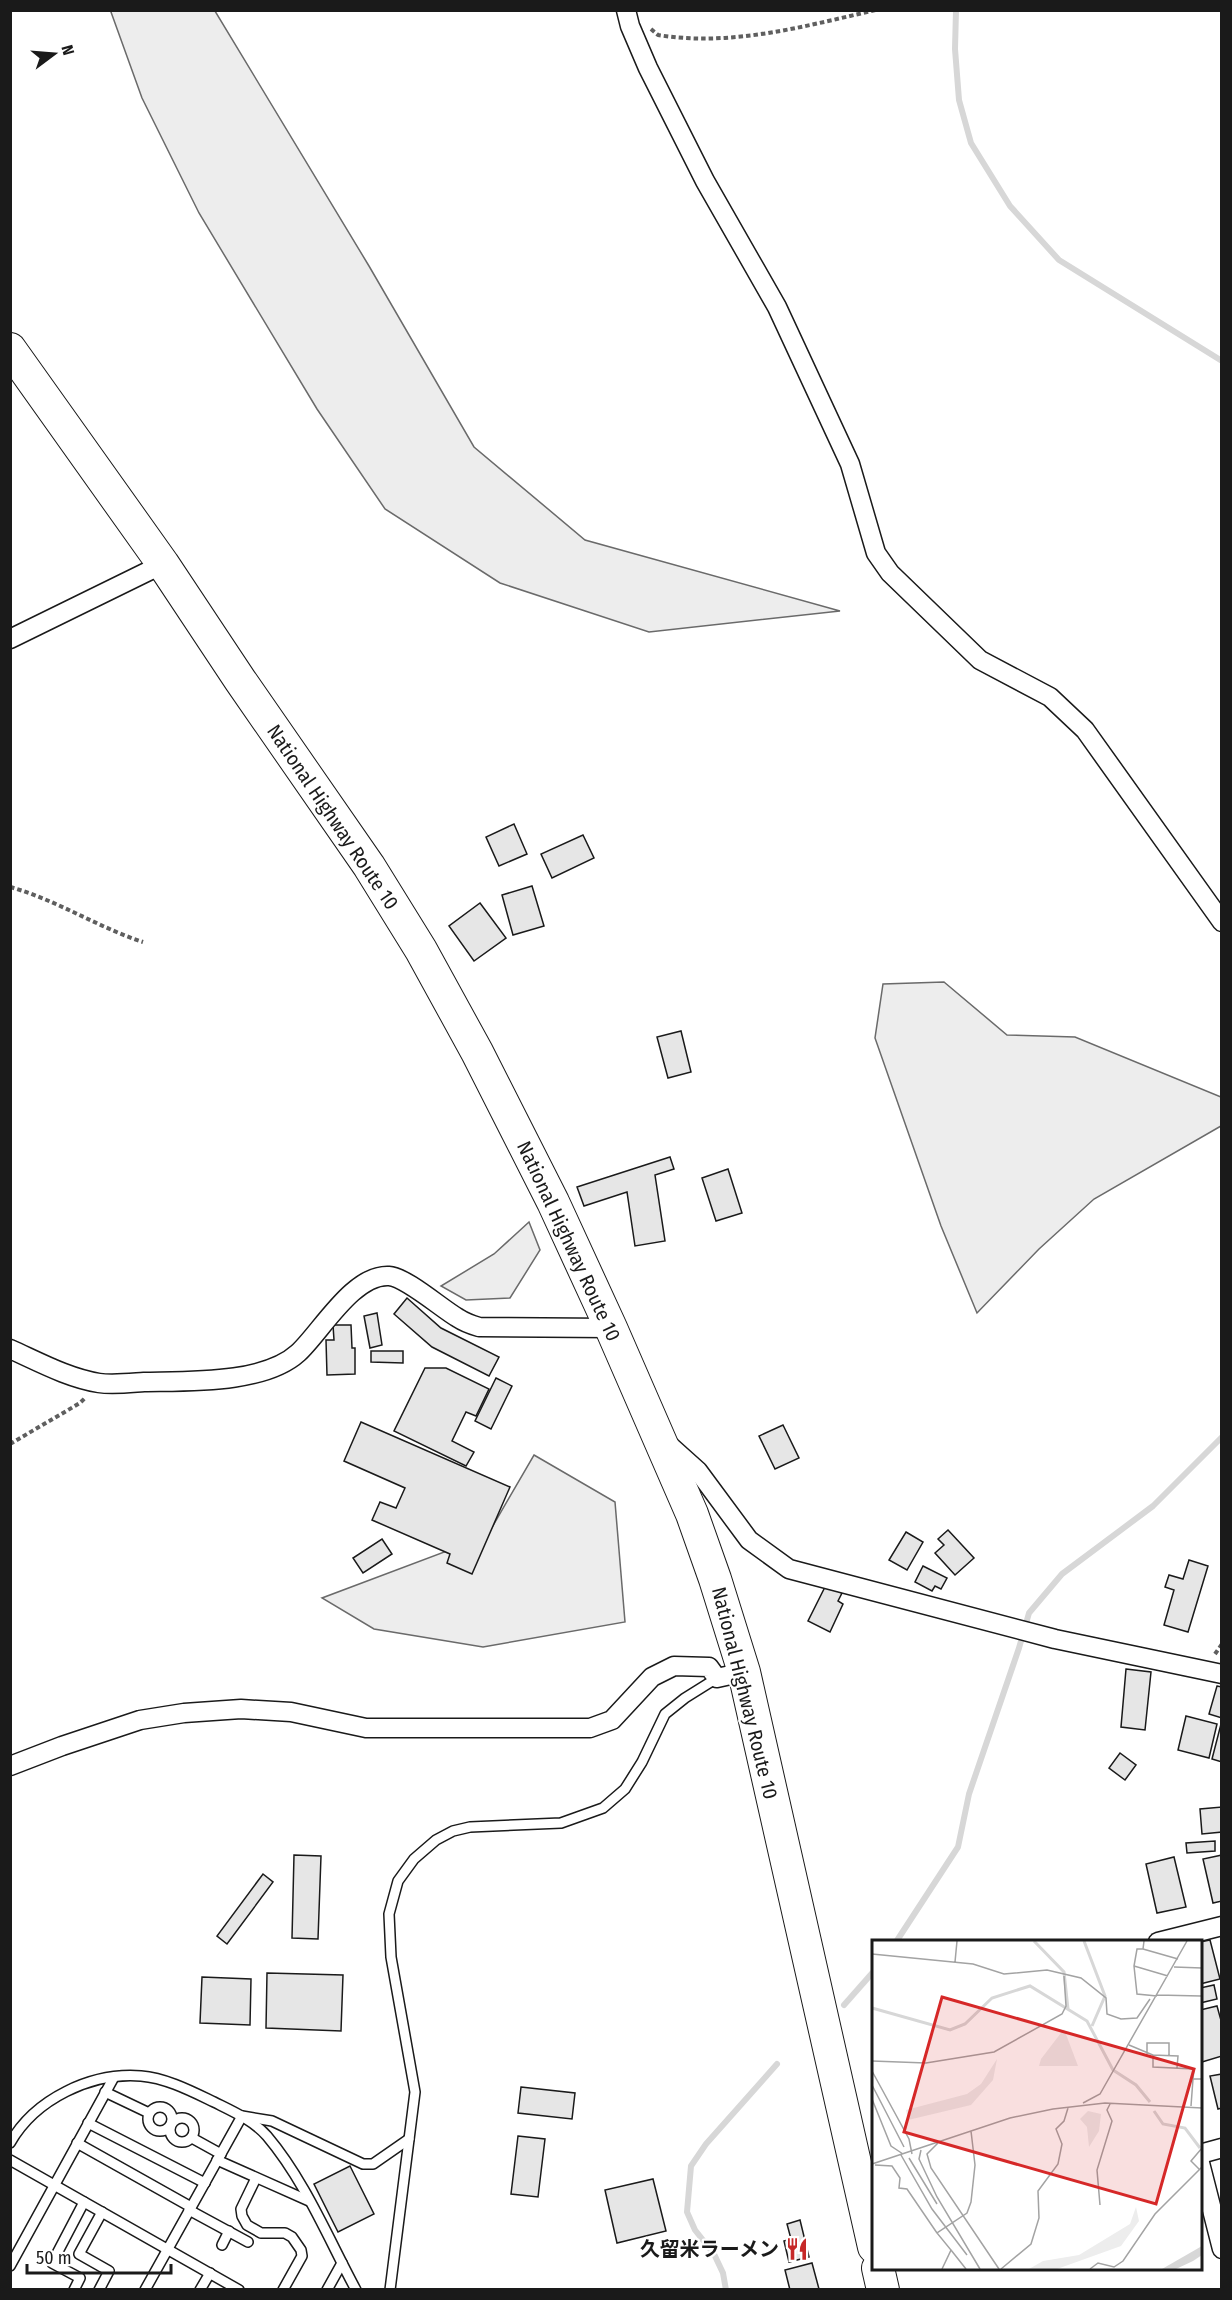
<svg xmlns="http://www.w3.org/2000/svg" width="1232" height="2300" font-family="'Fira Sans Condensed','Noto Sans JP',sans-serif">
<rect width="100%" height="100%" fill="#fff"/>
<g fill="#ededed" stroke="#6a6a6a" stroke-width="1.5">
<path d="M 114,10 L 215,11 L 369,266 L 474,447 L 585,540 L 840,611 L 649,632 L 500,583 L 385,509 L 317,409 L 199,213 L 142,98 L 111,12 Z"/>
<path d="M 944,982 L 1007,1035 L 1075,1037 L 1221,1097 L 1221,1126 L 1094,1199 L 1039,1249 L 977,1313 L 941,1226 L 875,1038 L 883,984 Z"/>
<path d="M 529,1222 L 540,1250 L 510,1298 L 466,1300 L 441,1286 L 494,1254 Z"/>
<path d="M 534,1455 L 615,1502 L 625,1622 L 483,1647 L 374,1629 L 322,1598 L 487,1536 Z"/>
</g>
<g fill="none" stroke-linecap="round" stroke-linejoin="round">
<g stroke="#d7d7d7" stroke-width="6">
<path d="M 956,10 L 955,49 L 959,100 L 971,143 L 1010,206 L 1059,260 L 1222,361"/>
<path d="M 896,1942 L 958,1847 L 969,1794 L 1019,1648 L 1029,1613 L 1062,1574 L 1153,1506 L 1222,1437"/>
<path d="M 844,2005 L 874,1971"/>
<path d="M 726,2290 L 723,2273 L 714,2254 L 695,2230 L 687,2212 L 691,2166 L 706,2144 L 777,2064"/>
</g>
</g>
<g fill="#e6e6e6" stroke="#1a1a1a" stroke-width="1.5">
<path d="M 514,824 L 527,854 L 499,866 L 486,837 Z"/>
<path d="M 583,835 L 594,858 L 552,878 L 541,854 Z"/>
<path d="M 532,886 L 544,926 L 513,935 L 502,895 Z"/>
<path d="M 480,903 L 506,938 L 474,961 L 449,926 Z"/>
<path d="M 681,1031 L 691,1072 L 668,1078 L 657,1037 Z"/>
<path d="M 670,1157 L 674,1169 L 655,1175 L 665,1241 L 635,1246 L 627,1192 L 584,1206 L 577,1187 Z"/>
<path d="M 728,1169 L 742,1213 L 716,1221 L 702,1178 Z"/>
<path d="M 407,1298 L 441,1328 L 499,1357 L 489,1376 L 432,1347 L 394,1314 Z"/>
<path d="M 377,1313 L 382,1345 L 370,1348 L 364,1316 Z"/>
<path d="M 333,1325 L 351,1325 L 352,1348 L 355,1348 L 355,1374 L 327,1375 L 326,1340 L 334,1340 Z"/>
<path d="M 371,1351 L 403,1351 L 403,1363 L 371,1362 Z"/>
<path d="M 425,1368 L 446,1368 L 489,1389 L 476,1416 L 466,1412 L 452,1441 L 474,1452 L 466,1466 L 394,1431 Z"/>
<path d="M 496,1378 L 512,1386 L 491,1429 L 475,1421 Z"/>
<path d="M 361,1422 L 510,1487 L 472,1574 L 447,1563 L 450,1554 L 372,1520 L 380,1502 L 396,1508 L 405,1488 L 344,1461 Z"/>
<path d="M 783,1425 L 799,1458 L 775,1469 L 759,1436 Z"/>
<path d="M 948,1530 L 974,1558 L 955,1575 L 935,1553 L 944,1545 L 938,1539 Z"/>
<path d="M 906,1532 L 923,1542 L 907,1570 L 889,1560 Z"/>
<path d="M 382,1539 L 392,1554 L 363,1573 L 353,1558 Z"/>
<path d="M 1189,1560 L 1208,1566 L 1188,1632 L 1164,1625 L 1174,1590 L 1165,1587 L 1169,1575 L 1183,1579 Z"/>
<path d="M 923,1566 L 947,1578 L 941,1589 L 935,1586 L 932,1591 L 915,1582 Z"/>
<path d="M 826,1585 L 842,1593 L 838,1601 L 843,1604 L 830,1632 L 808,1621 Z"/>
<path d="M 1126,1669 L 1151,1672 L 1145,1730 L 1121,1727 Z"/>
<path d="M 1217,1686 L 1222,1687 L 1222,1718 L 1209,1714 Z"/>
<path d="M 1186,1716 L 1217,1724 L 1209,1758 L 1178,1750 Z"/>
<path d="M 1221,1724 L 1222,1724 L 1222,1762 L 1212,1759 Z"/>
<path d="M 1120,1753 L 1136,1765 L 1125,1780 L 1109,1768 Z"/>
<path d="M 1222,1807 L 1222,1832 L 1202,1834 L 1200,1809 Z"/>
<path d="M 1215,1841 L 1215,1851 L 1187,1853 L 1186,1843 Z"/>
<path d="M 294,1855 L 321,1856 L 318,1939 L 292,1938 Z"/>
<path d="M 1222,1855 L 1222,1901 L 1213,1903 L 1203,1859 Z"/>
<path d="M 1174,1857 L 1186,1907 L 1157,1913 L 1146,1864 Z"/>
<path d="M 263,1874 L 273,1882 L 227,1944 L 217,1936 Z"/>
<path d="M 1210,1940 L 1220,1979 L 1200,1984 L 1200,1942 Z"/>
<path d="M 267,1973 L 343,1975 L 341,2031 L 266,2028 Z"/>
<path d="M 202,1977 L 251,1979 L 250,2025 L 200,2023 Z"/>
<path d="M 1214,1985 L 1217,1999 L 1200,2003 L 1200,1988 Z"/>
<path d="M 1217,2006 L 1222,2024 L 1222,2056 L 1202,2062 L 1200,2010 Z"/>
<path d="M 1222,2074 L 1222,2108 L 1218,2109 L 1210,2076 Z"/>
<path d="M 521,2087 L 575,2093 L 572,2119 L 518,2113 Z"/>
<path d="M 518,2136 L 545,2139 L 538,2197 L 511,2194 Z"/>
<path d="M 350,2166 L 374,2214 L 338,2232 L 314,2184 Z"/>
<path d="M 653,2179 L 666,2231 L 617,2243 L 605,2190 Z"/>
<path d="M 800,2220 L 809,2257 L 789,2262 L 784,2241 L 791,2239 L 787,2224 Z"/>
<path d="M 812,2263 L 819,2289 L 790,2290 L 785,2270 Z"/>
</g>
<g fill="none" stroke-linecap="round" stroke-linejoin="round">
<g stroke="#1a1a1a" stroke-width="12">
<g id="lane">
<path d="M 105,2092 L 149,2113"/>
<circle cx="160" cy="2119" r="12"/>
<circle cx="182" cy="2130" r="12"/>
<path d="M 88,2123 L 205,2183"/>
<path d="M 192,2138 L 221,2154"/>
<path d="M 10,2143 C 35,2099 91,2072 141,2076 C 166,2078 191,2091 214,2102 C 232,2111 253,2120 267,2136 C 305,2181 328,2238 356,2290"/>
<path d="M 77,2143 L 191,2207"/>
<path d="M 10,2160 L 239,2290"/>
<path d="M 217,2160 L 309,2201"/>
<path d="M 256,2178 L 241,2209 L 242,2216 L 247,2225 L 261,2233 L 285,2233 L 292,2237 L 301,2250 L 302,2256 L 283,2290"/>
<path d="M 189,2210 L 248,2242"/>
<path d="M 222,2245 L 229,2231"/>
<path d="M 10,2266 L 114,2077"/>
<path d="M 74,2290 L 80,2278 L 52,2263 L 84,2202"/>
<path d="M 99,2290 L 109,2271 L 79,2254 L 102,2212"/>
<path d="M 145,2290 L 242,2116 L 272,2121 L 363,2164 L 373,2164 L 409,2139"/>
<path d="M 200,2290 L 210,2273"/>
<path d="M 327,2290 L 342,2263"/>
<path d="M 390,2290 L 415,2092 L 391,1957 L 389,1914 L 398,1881 L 414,1859 L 436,1840 L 453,1831 L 470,1827 L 561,1823 L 603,1808 L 625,1789 L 642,1762 L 665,1714 L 685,1698 L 717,1678"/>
</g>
</g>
<g stroke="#1a1a1a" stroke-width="21">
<g id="street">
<path d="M 626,10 L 630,26 L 648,68 L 705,181 L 777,307 L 850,464 L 876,553 L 890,573 L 980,660 L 1050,697 L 1085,730 L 1222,922"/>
<path d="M 10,639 L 163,564"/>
<path d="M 10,1349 C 39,1362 68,1378 99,1383 C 113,1385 130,1383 144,1382 C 188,1381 264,1384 298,1353 C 321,1332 353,1274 389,1276 C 406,1277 442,1309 458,1318 C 464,1322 472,1325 479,1327 L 611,1328"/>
<path d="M 669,1445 L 698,1471 L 749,1540 L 789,1569 L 1055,1639 L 1222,1674"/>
<path d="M 10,1766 L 62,1746 L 140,1720 L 184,1713 L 241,1709 L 291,1712 L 366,1728 L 590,1728 L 612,1720 L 652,1677 L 674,1666 L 709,1667 L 717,1678 L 744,1672"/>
<path d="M 1158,1942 L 1222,1926"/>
<path d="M 1200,2154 L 1222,2148"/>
<path d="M 1200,2163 L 1222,2249"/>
</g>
</g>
<g stroke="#1a1a1a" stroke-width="34">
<g id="highway">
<path d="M 10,349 L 163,564 L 240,680 L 369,866 L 421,950 L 477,1052 L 553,1202 L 611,1328 L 692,1514 L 715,1579 L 744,1672 L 874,2247"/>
<path d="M 878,2268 L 883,2290"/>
</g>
</g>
<g stroke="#5f5f5f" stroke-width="4" stroke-dasharray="4.5 3" stroke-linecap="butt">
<path d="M 651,29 L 658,35 C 732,47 805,26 876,10"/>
<path d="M 10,887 C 57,900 97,927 143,942"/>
<path d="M 10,1444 L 80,1403 L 86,1397"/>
<path d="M 1215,1654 L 1222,1644"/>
</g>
<use href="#lane" stroke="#fff" stroke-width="9"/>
<use href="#street" stroke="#fff" stroke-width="18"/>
<use href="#highway" stroke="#fff" stroke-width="32"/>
</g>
<defs>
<g id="restaurant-bare" transform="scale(1.8)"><path d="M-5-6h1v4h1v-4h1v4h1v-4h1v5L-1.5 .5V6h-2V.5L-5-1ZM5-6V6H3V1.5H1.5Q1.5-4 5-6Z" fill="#c62828" stroke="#fff" stroke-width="2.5" paint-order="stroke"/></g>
</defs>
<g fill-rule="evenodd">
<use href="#restaurant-bare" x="797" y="2249"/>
</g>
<g text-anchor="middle" stroke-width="4.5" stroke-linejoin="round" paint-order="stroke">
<g font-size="20" fill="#1a1a1a" stroke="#fff">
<text transform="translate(333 817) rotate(56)" y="7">National Highway Route 10</text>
<text transform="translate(569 1241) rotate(65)" y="7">National Highway Route 10</text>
<text transform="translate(745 1693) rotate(76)" y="7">National Highway Route 10</text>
</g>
<g font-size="20" font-weight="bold" fill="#1a1a1a" stroke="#fff" text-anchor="end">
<text x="779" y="2256">久留米ラーメン</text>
</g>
</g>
<g transform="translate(872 1940)">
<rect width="330" height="330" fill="#fff"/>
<path d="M 192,89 L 206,126 L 167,126 L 169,119 ZM 125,119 L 121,140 L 99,165 L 36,180 L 34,170 L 95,154 L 109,144 ZM 216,171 L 229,174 L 227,191 L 217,207 L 215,187 L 208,179 ZM 264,267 L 267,281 L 249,306 L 185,329 L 157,329 L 171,321 L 207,315 L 258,284 Z" fill="#ededed"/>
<path d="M 330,306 L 330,315 L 321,321 L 304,329 L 290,329 Z" fill="#d7d7d7"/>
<path fill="none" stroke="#d7d7d7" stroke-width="3" d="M 162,1 L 192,32 L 196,69M 212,1 L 233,56 L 220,86M 0,68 L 78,90 L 93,84 L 120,58 L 158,46 L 215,81 L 241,130 L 264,145 L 278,162M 282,171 L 291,184 L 313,188 L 328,208"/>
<path fill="none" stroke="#a3a3a3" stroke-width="1.5" d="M 272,1 L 271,9 L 265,9 L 262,26 L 296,36M 271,9 L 306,19M 0,14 L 101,24 L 132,34 L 175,30 L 209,38 L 234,58 L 235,74 L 249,79 L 265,78 L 278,59M 83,22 L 85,1M 262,26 L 265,54 L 285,56M 302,27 L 330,28M 285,55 L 329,56M 257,105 L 281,115 L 281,127 L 322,129 L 321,139 L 330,139M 275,114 L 275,103 L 297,103 L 297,116M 281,115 L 306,116 L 305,128M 0,121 L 54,123 L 122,112 L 190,74 L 194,66 L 192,36M 0,131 L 37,199 L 40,214M 0,145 L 32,207M 0,159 L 19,206 L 31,214M 211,163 L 228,154 L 315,1M 319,166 L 321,139M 66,203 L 55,214 L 59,228 L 127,329M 49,210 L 47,219 L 65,257 L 108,329M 29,215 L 60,269 L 95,315M 37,218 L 65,264M 0,224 L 138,178 L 181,169 L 233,163 L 330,168M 3,225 L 20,226 L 28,238 L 27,248 L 35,249 L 65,293M 328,230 L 319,221 L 330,208M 228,265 L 225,230 L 240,181 L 235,170 L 238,164M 79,310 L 94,329M 70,329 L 79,310 L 65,293 L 95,273 L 99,262 L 103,225 L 99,191M 129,329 L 159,304 L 167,278 L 166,251 L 186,224 L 190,204 L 184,189 L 192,181 L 196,168M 218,329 L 226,323 L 242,327 L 251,321 L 283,274 L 330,227"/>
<path fill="#d62828" fill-opacity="0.15" stroke="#d62828" stroke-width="3" d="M 70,57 L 322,129 L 284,264 L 32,192 Z"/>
<rect width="330" height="330" fill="none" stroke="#1a1a1a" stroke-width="3"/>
</g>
<rect width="1232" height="2300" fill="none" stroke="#1a1a1a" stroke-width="24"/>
<g transform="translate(54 54) rotate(74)" stroke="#ffffff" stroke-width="4.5" paint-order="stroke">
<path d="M0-4.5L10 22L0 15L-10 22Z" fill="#1a1a1a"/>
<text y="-9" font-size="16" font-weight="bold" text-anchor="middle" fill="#1a1a1a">N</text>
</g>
<path d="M27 2264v9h144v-9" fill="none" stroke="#1a1a1a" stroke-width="3"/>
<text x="36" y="2264" font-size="18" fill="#1a1a1a" stroke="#ffffff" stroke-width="4.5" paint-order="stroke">50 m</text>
</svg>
